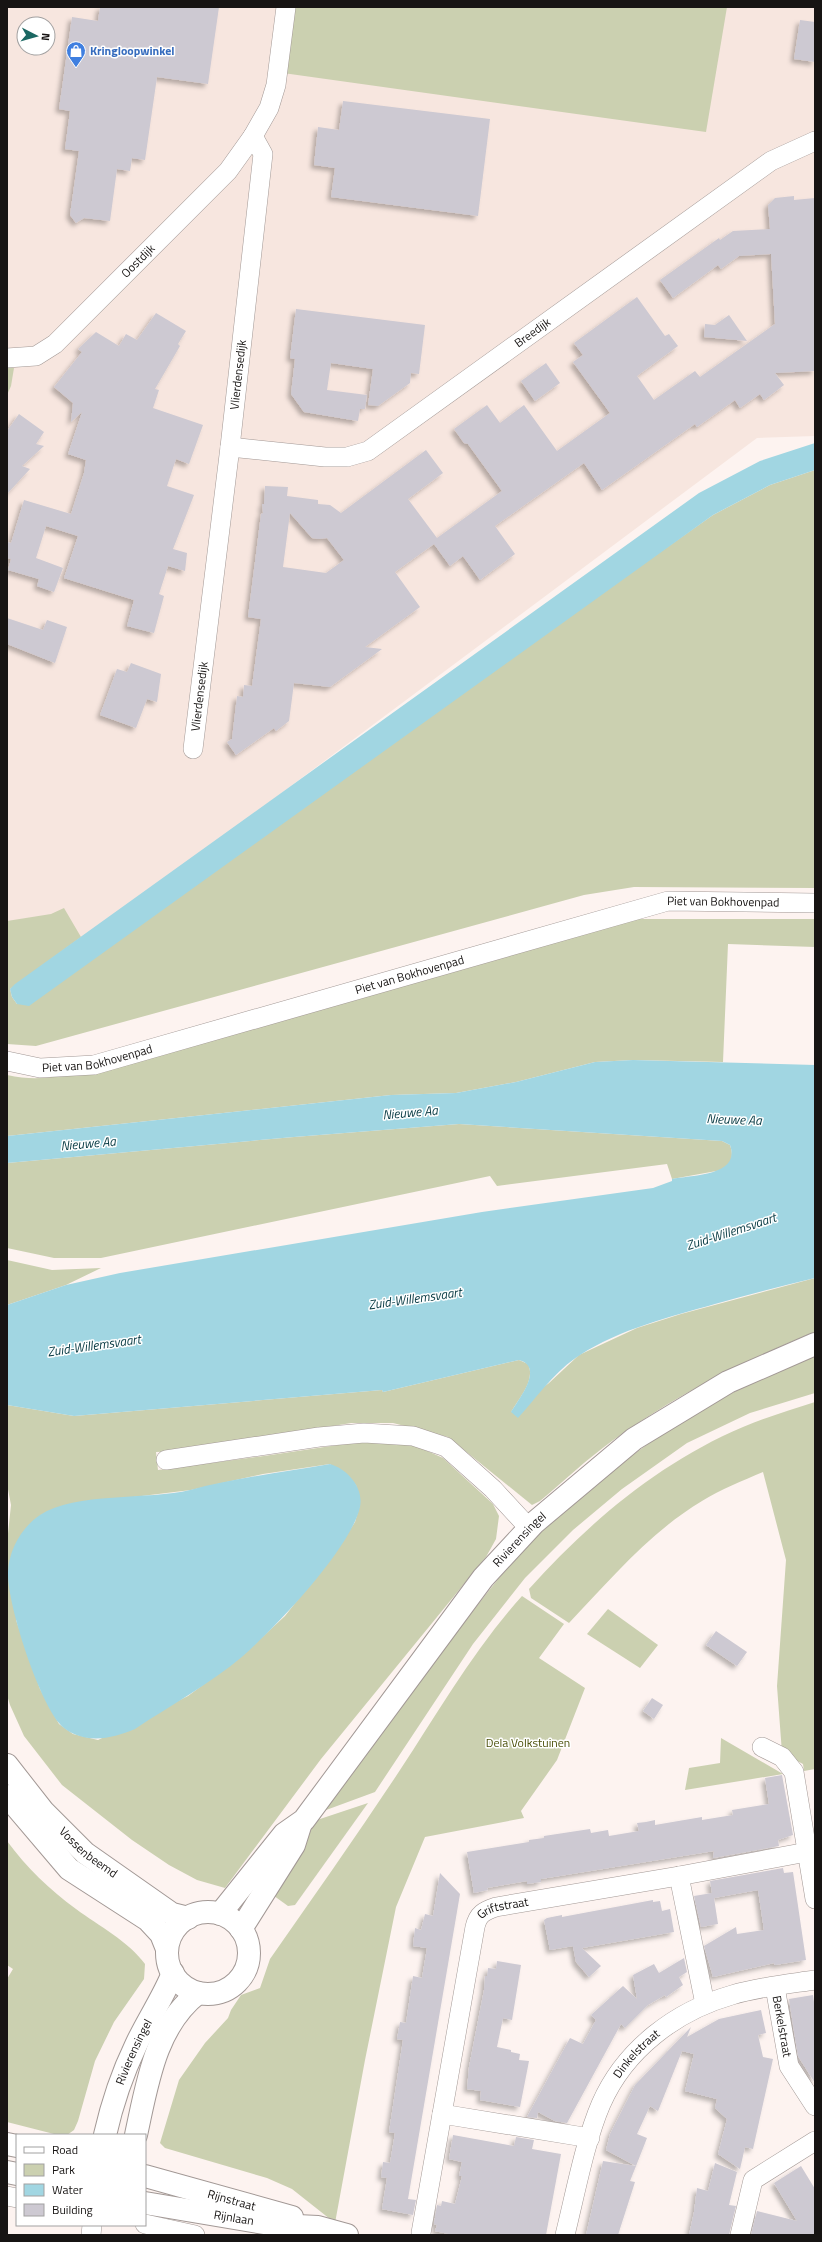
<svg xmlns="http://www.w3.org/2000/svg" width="822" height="2242" font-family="'Titillium Web',sans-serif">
<defs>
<filter id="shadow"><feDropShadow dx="-3.5" dy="3.5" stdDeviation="2" flood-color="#0004"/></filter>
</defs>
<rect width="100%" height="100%" fill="#fdf3f0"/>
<path fill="#f7e6df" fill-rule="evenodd" d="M 7,7 L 815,7 L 815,436 L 757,438 L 7,998 ZM 24,24 L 48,24 L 48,48 L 24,48 Z"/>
<g fill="#cbd0b0" fill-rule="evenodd">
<path d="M 291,7 L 727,7 L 706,132 L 283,73 Z"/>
<path d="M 7,367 L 14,368 L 11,386 L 7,395 Z"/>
<path d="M 815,470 L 815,888 L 634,887 L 584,895 L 36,1046 L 7,1044 L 7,921 L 51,914 L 64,908 L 81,937 L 10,989 L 12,997 L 17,1004 L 713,515 L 770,485 Z"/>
<path d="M 632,919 L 815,919 L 815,947 L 728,944 L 723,1062 L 633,1060 L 595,1062 L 516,1082 L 456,1093 L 391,1095 L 7,1136 L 7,1075 C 35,1081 53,1078 80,1071 Z"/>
<path d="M 459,1124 L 722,1141 L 730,1145 C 734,1157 732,1163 722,1170 L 672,1179 L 667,1164 L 497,1186 L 490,1176 L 101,1258 L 54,1258 L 7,1248 L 7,1163 L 294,1137 Z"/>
<path d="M 7,1260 L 52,1270 L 101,1268 L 66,1285 L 7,1305 Z"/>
<path d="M 815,1278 L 815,1332 C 743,1361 676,1395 612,1441 C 587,1459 564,1481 540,1501 L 532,1505 L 448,1437 L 393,1423 L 351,1423 L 184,1451 L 156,1452 L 158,1470 L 264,1456 L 358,1442 L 414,1445 L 443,1458 L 493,1504 L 499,1516 L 496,1539 L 486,1557 L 321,1759 L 225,1888 L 197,1880 L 169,1865 L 132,1840 L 62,1785 L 24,1736 L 10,1705 L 7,1695 L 7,1543 L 11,1505 L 7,1484 L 7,1405 L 74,1416 L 382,1390 L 383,1392 L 519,1360 L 528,1364 C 536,1380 519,1398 511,1412 L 549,1383 L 579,1355 L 637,1328 L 681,1314 ZM 330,1464 L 356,1485 L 360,1505 L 355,1522 L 337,1550 L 285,1616 L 243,1655 L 188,1696 L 98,1740 L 73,1734 L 59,1724 L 40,1689 L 16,1620 L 41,1515 L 76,1504 L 191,1490 L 263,1474 Z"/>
<path d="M 815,1356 L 815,1393 L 750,1413 L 687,1443 L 622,1489 L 573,1530 L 525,1578 L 473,1644 L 375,1792 L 318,1813 C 366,1749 413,1685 463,1624 C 485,1596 506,1567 531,1542 C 611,1462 709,1395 815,1356 Z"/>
<path d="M 815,1402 L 815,1769 L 804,1771 L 803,1764 L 782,1753 L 777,1686 L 786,1560 L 763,1472 C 742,1481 721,1489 702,1501 C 650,1532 610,1580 569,1623 L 531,1598 L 529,1589 C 588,1523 660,1462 743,1427 C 766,1417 791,1410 815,1402 Z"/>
<path d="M 522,1596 L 564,1624 L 539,1658 L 585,1688 L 557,1760 L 521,1811 L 524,1818 L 425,1837 L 396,1907 L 365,2060 L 335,2223 L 292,2189 L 267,2178 L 165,2148 L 160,2143 L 179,2080 L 205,2043 L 228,2018 L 231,2010 L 241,1995 L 260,1988 L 270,1959 C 314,1896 358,1834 400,1770 C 439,1711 475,1648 522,1596 Z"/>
<path d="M 608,1609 L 658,1645 L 640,1668 L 587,1634 Z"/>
<path d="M 721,1738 L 783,1774 L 685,1790 L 689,1768 L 720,1763 Z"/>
<path d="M 368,1803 L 295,1905 L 288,1906 L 270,1893 L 311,1822 Z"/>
<path d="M 7,1841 C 26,1867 50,1890 76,1909 C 99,1926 128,1941 145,1964 L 144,1979 L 114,2022 L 95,2061 L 78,2121 L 74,2130 L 67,2135 L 54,2134 L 7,2122 L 7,1979 L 13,1969 L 7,1965 Z"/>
</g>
<g fill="#a1d6e2">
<path d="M 815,443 L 815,470 L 770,485 L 713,515 L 29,1006 L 17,1004 L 12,997 L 10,989 L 15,984 L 699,493 L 760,461 Z"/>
<path d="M 633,1060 L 815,1065 L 815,1278 C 781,1286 748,1295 715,1304 C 670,1317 620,1329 580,1355 C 556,1370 537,1397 518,1418 L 511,1412 C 518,1400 545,1367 519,1360 L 383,1392 L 382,1390 L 74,1416 L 7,1405 L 7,1305 L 66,1285 L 120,1273 L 482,1212 L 653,1188 L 672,1181 L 672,1179 C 692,1175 741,1176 730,1145 L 722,1141 L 459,1124 L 294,1137 L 7,1163 L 7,1136 L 391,1095 L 456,1093 L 516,1082 L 595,1062 Z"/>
<path d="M 330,1464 C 347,1469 364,1487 360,1507 C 351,1548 276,1627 243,1656 C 210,1684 171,1705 135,1729 C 115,1737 95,1743 74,1734 C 69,1732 62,1727 59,1723 C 38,1698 7,1604 8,1572 C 9,1549 22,1527 40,1515 C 75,1492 149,1500 190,1490 C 236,1478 283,1472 330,1464 Z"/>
</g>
<g fill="#cdc9d2" fill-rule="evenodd" filter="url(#shadow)">
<path d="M 100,7 L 219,7 L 208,84 L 157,77 L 145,160 L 132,158 L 130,171 L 117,169 L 110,221 L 84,218 L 76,223 L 70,215 L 79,151 L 65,149 L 70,111 L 59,109 L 72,17 L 98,21 Z"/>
<path d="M 800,20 L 815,22 L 815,62 L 794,59 Z"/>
<path d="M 343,101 L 490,119 L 478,216 L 331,197 L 335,168 L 314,165 L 318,127 L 339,130 Z"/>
<path d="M 794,196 L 794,200 L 815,198 L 815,371 L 775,373 L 784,385 L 764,400 L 760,394 L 740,408 L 735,400 L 697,427 L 695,424 L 602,490 L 584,463 L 495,526 L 515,554 L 480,580 L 463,556 L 450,566 L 434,544 L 395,572 L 420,607 L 365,647 L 382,649 L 330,687 L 294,683 L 289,721 L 276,731 L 274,728 L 236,755 L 227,742 L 232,739 L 237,696 L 243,697 L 244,685 L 252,686 L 261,619 L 248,617 L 261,514 L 263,513 L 262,504 L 264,504 L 265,486 L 288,487 L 287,496 L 318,500 L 318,504 L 330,505 L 341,513 L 426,450 L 443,473 L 408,499 L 437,538 L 502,491 L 468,444 L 464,443 L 454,429 L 487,405 L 500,423 L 524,405 L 557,451 L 610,413 L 573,362 L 583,355 L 574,343 L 637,297 L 665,336 L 669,334 L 678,346 L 637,376 L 654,400 L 695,371 L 700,377 L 775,324 L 771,254 L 739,256 L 721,269 L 718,265 L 673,298 L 660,280 L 719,238 L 720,240 L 733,231 L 770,229 L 768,205 L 775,198 ZM 290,513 L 312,538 L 319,539 L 327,538 L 344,560 L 326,573 L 283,567 Z"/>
<path d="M 296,309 L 425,325 L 419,374 L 411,373 L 410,383 L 378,406 L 368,405 L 373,369 L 331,363 L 327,390 L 367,395 L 365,409 L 360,409 L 358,421 L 304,412 L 291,394 L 295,359 L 290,358 Z"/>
<path d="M 156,313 L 186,331 L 178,344 L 180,346 L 155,389 L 159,390 L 153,408 L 203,425 L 189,464 L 176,459 L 167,486 L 194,495 L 173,549 L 187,553 L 185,571 L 168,566 L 159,594 L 164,596 L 154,633 L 127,626 L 134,600 L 64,578 L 78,536 L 46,526 L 36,558 L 63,568 L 54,592 L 37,586 L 39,579 L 8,570 L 11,559 L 7,558 L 7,542 L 11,543 L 24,500 L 71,514 L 84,473 L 86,460 L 68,454 L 82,412 L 71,422 L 73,403 L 54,387 L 82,352 L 78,349 L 96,332 L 119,346 L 126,334 L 137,340 Z"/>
<path d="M 729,315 L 747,341 L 704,337 L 705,324 L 715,325 Z"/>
<path d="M 546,363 L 560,383 L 535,401 L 521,381 Z"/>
<path d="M 19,414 L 44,432 L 36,444 L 44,446 L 22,466 L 30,469 L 7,494 L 7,431 Z"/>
<path d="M 7,618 L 43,630 L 47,620 L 67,627 L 55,663 L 7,644 Z"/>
<path d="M 131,663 L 161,674 L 157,702 L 147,699 L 136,728 L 100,715 L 117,669 L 127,672 Z"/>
<path d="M 716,1631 L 747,1652 L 737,1666 L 706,1645 Z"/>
<path d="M 652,1698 L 663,1705 L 654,1719 L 643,1711 Z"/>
<path d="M 782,1775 L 793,1835 L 778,1840 L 779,1846 L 713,1858 L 714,1851 L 541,1879 L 541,1882 L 527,1884 L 527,1881 L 487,1888 L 488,1890 L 474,1893 L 467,1852 L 529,1842 L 529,1840 L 544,1838 L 544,1836 L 590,1829 L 591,1833 L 608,1830 L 609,1836 L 639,1831 L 637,1823 L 646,1822 L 655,1820 L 655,1825 L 702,1817 L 702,1820 L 733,1815 L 732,1810 L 769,1804 L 765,1778 Z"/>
<path d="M 783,1868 L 784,1873 L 793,1872 L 806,1960 L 775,1965 L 774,1963 L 713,1977 L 704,1946 L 736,1927 L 737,1934 L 764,1930 L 758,1890 L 714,1898 L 718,1924 L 701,1927 L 694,1896 L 712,1893 L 710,1881 Z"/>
<path d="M 440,1873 L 460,1894 L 408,2199 L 416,2200 L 413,2215 L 382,2209 L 387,2178 L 381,2177 L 383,2162 L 390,2163 L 395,2133 L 389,2132 L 403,2040 L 397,2039 L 400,2022 L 406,2023 L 413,1976 L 422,1978 L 427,1948 L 413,1946 L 415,1928 L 421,1930 L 425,1914 L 433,1916 Z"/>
<path d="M 653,1900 L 653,1902 L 660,1901 L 662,1911 L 670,1909 L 674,1932 L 582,1948 L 601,1966 L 589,1977 L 576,1962 L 573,1946 L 550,1950 L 544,1920 L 547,1918 L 562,1915 L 562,1917 Z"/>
<path d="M 684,1958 L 687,1972 L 679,1977 L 683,1985 L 666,1997 L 665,1995 L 648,2005 L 625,2028 L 621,2024 L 567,2123 L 555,2121 L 538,2112 L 537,2118 L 527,2117 L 570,2038 L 583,2044 L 596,2020 L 591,2015 L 623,1986 L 637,1999 L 633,1975 L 654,1964 L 659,1973 Z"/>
<path d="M 497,1961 L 521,1965 L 512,2020 L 503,2018 L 497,2047 L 511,2050 L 511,2052 L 520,2054 L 519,2060 L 529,2061 L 520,2107 L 480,2100 L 481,2091 L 467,2089 L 469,2067 L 484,1990 L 485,1976 L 487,1976 L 488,1968 L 496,1969 Z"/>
<path d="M 813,1995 L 815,2009 L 815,2083 L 798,2056 L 789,1999 Z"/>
<path d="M 761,2010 L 766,2033 L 758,2035 L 763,2057 L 773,2059 L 753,2149 L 745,2147 L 740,2169 L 718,2154 L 727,2119 L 715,2108 L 717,2099 L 685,2091 L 694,2054 L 682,2051 L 658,2111 L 650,2106 L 637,2134 L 647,2138 L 636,2166 L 606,2150 L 610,2134 L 635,2085 L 691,2027 L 687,2037 L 719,2019 Z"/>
<path d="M 453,2135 L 514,2146 L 516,2137 L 534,2140 L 532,2149 L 561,2154 L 546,2235 L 453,2235 L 435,2231 L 437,2225 L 434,2224 L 437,2205 L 441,2206 L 442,2201 L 455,2204 L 462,2176 L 459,2176 L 462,2162 L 449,2159 Z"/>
<path d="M 603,2161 L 636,2166 L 630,2181 L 635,2182 L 618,2235 L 586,2235 Z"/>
<path d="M 715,2163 L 737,2172 L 729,2205 L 736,2206 L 729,2235 L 689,2235 L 694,2212 L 697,2188 L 708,2191 Z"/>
<path d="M 801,2166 L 815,2189 L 815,2235 L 751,2235 L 757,2211 L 797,2221 L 774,2183 Z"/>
</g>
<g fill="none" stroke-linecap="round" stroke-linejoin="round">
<g stroke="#a29895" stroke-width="20">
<g id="minor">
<path id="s1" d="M 7,358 L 36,356 L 55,344 L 228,171 L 253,136"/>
<path id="s2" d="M 230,447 L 325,457 L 347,457 L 368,451 L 771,161 L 815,141"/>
<path id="s3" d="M 193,749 L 230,447 L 263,154 L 253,136 L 269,108 L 276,85 L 286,7"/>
<path id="s4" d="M 7,1061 L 40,1068 L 94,1065 L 668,901 L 815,903"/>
<path d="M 166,1460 L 319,1437 L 364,1433 L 413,1436 L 446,1447 L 493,1489 L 529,1528"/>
<path d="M 762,1747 L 782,1757 L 794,1772 L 815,1899"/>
<path d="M 679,1876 L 705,2004"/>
<path id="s5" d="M 775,1987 L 789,2066 L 815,2106"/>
<path d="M 442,2114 L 590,2138"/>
<path d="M 7,2196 L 17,2198"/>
<path d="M 145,2224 L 195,2235"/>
<path id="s6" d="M 421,2233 L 475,1927 C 478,1914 484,1911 496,1907 L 679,1876 L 807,1852"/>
<path d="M 91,2235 L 92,2225"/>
<path id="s7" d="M 565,2235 C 575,2195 585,2141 601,2104 C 625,2049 676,2011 732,1995 C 758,1987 788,1984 815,1980"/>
<path d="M 740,2235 L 753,2180 L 815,2141"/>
</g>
</g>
<g stroke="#a29895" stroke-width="24">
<g id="tertiary">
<path id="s8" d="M 105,2135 C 112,2104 122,2074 136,2045 C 147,2021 163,1998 173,1973"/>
<path d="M 136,2135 C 147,2085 155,2026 198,1993"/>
<path d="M 7,2144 L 17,2146"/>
<path d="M 7,2172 L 17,2174"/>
<path id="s9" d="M 145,2176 L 292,2217"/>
<path id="s10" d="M 145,2203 L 276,2225 L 318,2227 L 347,2235"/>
</g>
</g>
<g stroke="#a29895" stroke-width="24">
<g id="secondary">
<path id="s11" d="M 7,1765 L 43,1811 L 85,1853 L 172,1914 L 188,1918"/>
<path d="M 7,1796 L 69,1869 L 148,1920 L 161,1934 L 167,1949"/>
<circle cx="208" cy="1953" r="41"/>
<path id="s12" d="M 220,1914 L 284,1834 L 304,1820 L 483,1578 L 534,1523 L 634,1439 L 728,1382 L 815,1344"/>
<path d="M 241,1929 L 294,1845 L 300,1826"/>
</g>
</g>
<use href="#minor" stroke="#fff" stroke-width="19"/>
<use href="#tertiary" stroke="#fff" stroke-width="22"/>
<use href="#secondary" stroke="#fff" stroke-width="22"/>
</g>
<defs>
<g id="shop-pin" transform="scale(1)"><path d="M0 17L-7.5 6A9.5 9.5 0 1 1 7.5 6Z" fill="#3f7fe0" stroke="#fff"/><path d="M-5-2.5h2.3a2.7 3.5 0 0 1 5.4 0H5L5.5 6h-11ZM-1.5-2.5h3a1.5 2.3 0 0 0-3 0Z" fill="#fff"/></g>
</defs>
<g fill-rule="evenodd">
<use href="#shop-pin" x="76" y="51"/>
</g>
<g text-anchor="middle" stroke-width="3" stroke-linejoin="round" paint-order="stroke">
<g font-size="12" font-weight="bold" fill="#366cbe" stroke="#fff" text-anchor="start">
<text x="90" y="55">Kringloopwinkel</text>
</g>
<g font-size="12" fill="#171413" stroke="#fff">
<text dy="4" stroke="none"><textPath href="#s1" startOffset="169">Oostdijk</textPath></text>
<text dy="4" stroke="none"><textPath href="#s2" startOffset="342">Breedijk</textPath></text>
<text dy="4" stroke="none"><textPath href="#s3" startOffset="377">Vlierdensedijk</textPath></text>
<text dy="4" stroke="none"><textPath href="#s3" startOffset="53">Vlierdensedijk</textPath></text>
<text dy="4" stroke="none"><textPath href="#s4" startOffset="740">Piet van Bokhovenpad</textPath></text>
<text dy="4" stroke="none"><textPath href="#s4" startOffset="416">Piet van Bokhovenpad</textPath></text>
<text dy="4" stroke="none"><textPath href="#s4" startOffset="92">Piet van Bokhovenpad</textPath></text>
<text dy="4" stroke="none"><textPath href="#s12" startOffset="481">Rivierensingel</textPath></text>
<text dy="4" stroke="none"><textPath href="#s11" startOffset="120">Vossenbeemd</textPath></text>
<text dy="4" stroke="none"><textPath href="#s6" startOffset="348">Griftstraat</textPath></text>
<text dy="4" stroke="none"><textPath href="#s5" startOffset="40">Berkelstraat</textPath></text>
<text dy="4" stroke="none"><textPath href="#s8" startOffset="88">Rivierensingel</textPath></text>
<text dy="4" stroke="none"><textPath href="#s7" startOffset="198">Dinkelstraat</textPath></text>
<text dy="4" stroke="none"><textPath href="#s9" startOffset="90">Rijnstraat</textPath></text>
<text dy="4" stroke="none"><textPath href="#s10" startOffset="90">Rijnlaan</textPath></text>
</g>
<g font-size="12" fill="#4c510b" stroke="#fff">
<text x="528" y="1747">Dela Volkstuinen</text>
</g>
<g font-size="13" font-style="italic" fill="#073a43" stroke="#fff">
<text transform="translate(410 1112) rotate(-5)" y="5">Nieuwe Aa</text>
<text transform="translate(734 1119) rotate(2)" y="5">Nieuwe Aa</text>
<text transform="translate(88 1143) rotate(-5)" y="5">Nieuwe Aa</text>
<text transform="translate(731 1231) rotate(-18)" y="5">Zuid-Willemsvaart</text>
<text transform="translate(415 1298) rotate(-8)" y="5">Zuid-Willemsvaart</text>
<text transform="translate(94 1345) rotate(-8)" y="5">Zuid-Willemsvaart</text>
</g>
</g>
<rect width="822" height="2242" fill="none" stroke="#171413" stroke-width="16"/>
<rect x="16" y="2134" width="130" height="92" fill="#ffffff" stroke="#a2a1a1"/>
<rect x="24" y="2147" width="20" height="6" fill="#ffffff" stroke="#a2a1a1"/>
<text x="52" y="2154" font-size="12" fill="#171413">Road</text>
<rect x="24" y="2164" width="20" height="12" fill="#cbd0b0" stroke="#a2a1a1"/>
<text x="52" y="2174" font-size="12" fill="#171413">Park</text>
<rect x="24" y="2184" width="20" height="12" fill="#a1d6e2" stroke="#a2a1a1"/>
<text x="52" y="2194" font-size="12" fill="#171413">Water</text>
<rect x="24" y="2204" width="20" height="12" fill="#cdc9d2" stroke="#a2a1a1"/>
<text x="52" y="2214" font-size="12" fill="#171413">Building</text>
<g transform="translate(36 36) rotate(96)"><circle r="19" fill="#ffffff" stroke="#a2a1a1"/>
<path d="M0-3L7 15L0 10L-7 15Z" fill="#1b6762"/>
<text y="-6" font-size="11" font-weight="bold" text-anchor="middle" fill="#171413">N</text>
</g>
</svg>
